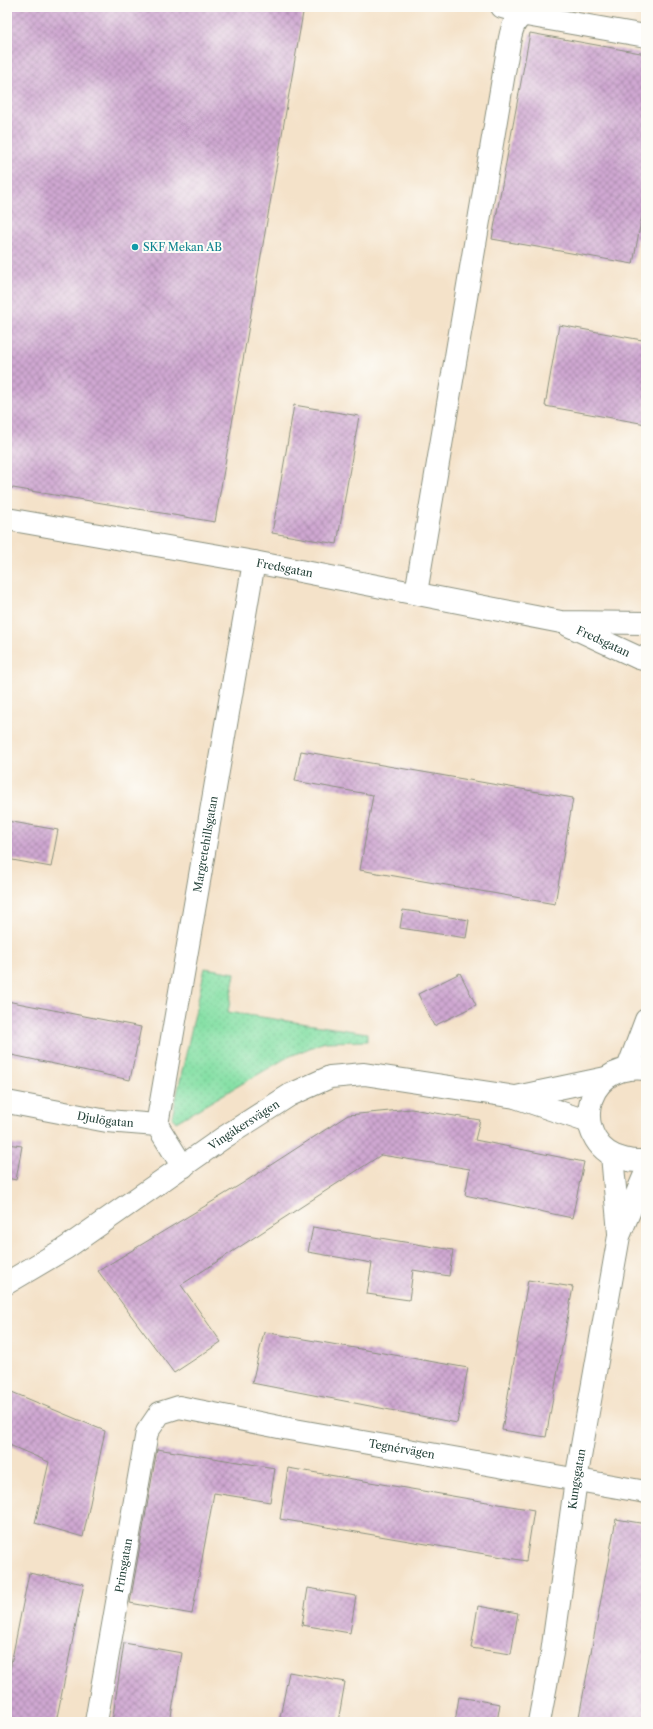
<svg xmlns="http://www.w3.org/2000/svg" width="653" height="1729" font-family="'Libre Caslon Text',serif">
<defs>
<pattern id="park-dots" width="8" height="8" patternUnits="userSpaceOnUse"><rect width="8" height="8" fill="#86e0a6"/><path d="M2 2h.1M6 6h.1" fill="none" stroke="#73c190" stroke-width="1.8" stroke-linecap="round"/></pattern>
<pattern id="building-cross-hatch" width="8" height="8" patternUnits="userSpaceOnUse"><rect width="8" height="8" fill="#cfa7d1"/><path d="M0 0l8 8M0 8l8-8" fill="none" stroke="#a789aa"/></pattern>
</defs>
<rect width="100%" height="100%" fill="#fdfcf7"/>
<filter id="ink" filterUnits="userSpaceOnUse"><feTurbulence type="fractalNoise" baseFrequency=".025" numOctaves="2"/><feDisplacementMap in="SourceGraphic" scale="8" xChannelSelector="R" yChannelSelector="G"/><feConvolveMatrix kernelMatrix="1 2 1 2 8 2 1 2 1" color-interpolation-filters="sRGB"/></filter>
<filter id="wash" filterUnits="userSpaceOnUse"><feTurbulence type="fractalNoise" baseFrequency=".012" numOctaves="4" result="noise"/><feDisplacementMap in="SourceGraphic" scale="16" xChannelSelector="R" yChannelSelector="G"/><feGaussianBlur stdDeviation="0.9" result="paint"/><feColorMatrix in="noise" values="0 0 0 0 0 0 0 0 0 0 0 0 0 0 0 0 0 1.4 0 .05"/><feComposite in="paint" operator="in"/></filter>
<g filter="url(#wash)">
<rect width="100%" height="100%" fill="#f4e2c9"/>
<path fill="url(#park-dots)" stroke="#528e6d" d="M 205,968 L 235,973 L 228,1012 L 367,1033 L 367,1041 L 324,1042 L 288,1057 L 176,1122 L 172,1117 Z"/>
<g id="blocks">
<g fill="url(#building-cross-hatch)">
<path d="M 7,7 L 304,7 L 215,522 L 7,487 Z"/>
<path d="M 530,33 L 646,54 L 646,194 L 633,264 L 492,239 Z"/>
<path d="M 645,324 L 646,424 L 545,406 L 559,325 L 642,340 Z"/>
<path d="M 294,405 L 359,416 L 337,544 L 272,533 Z"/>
<path d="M 301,751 L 573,798 L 555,904 L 360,870 L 373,795 L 295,781 Z"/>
<path d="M 7,821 L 58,830 L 51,867 L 7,859 Z"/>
<path d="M 403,910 L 469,920 L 466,938 L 400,928 Z"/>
<path d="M 460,973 L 476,1005 L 434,1026 L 418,994 Z"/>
<path d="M 7,1001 L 141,1027 L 130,1080 L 7,1054 Z"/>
<path d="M 411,1109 L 480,1120 L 475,1140 L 584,1162 L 572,1218 L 465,1195 L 470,1169 L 381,1155 L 181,1285 L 221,1342 L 174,1373 L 98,1271 L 243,1183 L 348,1115 Z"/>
<path d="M 7,1144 L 22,1146 L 16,1180 L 7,1178 Z"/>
<path d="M 313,1227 L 453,1250 L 449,1276 L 413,1270 L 409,1300 L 367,1294 L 372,1263 L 308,1252 Z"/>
<path d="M 528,1280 L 573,1287 L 546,1437 L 502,1430 Z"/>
<path d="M 264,1332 L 468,1368 L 457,1423 L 252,1383 Z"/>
<path d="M 7,1390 L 105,1431 L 83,1537 L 35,1523 L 49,1462 L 7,1444 Z"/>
<path d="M 157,1449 L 275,1468 L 270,1502 L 214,1493 L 192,1614 L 130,1603 Z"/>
<path d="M 288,1468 L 534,1510 L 526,1561 L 280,1519 Z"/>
<path d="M 616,1519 L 646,1524 L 646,1722 L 578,1722 Z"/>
<path d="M 29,1573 L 84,1584 L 56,1722 L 7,1722 L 7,1684 Z"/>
<path d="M 308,1588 L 356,1596 L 350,1633 L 302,1625 Z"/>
<path d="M 478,1606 L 518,1613 L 511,1654 L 471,1648 Z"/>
<path d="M 124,1643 L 182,1653 L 170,1722 L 112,1722 Z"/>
<path d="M 289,1672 L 345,1682 L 338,1722 L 279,1722 Z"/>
<path d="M 459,1697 L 500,1704 L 497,1722 L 455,1722 Z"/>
</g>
</g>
</g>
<g filter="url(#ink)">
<use href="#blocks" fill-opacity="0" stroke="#8a907e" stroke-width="1"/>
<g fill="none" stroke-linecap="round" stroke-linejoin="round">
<g stroke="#8a907e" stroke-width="24">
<g id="minor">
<path d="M 502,7 L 516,11 L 520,16"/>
<path id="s1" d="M 7,519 L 254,562 L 561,622 L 646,623"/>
<path d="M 416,593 L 507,55 C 510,41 510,18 526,15 L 646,36"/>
<path id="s2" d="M 568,625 L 639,658 L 646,660"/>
<path d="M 628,1068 L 646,1020"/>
<path d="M 646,1069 C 578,1061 571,1148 624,1159 C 631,1161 639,1162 646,1160"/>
<path d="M 516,1097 L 606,1078"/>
<path id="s3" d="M 7,1102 L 107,1121 L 157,1125 L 183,1167"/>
<path id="s4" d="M 157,1125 L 254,562"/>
<path d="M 612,1155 L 619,1233"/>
<path id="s5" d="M 7,1283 L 66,1248 L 223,1138 L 290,1095 L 330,1077 L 364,1074 L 515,1097 L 589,1122"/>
<path id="s6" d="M 96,1722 L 147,1432 L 160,1413 L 179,1407 L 289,1429 L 646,1492"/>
<path id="s7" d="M 539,1722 L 552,1653 L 576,1480 L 619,1236 L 646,1172"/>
</g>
</g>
<use href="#minor" stroke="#fff" stroke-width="22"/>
</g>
</g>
<circle fill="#0f9aa8" stroke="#fdfcf7" stroke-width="1.5" cx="135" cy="247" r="4"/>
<g text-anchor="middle" stroke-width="4" stroke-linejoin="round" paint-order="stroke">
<g font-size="11" fill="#0d838f" stroke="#fdfcf7" text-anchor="start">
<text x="143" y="251">SKF Mekan AB</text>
</g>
<g font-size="11" fill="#1f3d34" stroke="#fdfcf7">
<text dy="4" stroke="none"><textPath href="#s1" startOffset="282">Fredsgatan</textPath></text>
<text dy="4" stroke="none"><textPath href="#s2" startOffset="39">Fredsgatan</textPath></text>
<text dy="4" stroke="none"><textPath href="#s4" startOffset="285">Margretehillsgatan</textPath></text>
<text dy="4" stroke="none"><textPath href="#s3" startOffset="100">Djulögatan</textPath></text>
<text dy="4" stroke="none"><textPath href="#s5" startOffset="285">Vingåkersvägen</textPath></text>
<text dy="4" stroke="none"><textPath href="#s6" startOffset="564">Tegnérvägen</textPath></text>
<text dy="4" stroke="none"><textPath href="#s7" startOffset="246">Kungsgatan</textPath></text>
<text dy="4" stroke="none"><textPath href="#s6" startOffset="159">Prinsgatan</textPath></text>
</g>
</g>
<rect width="653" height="1729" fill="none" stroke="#fdfcf7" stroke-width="24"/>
</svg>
